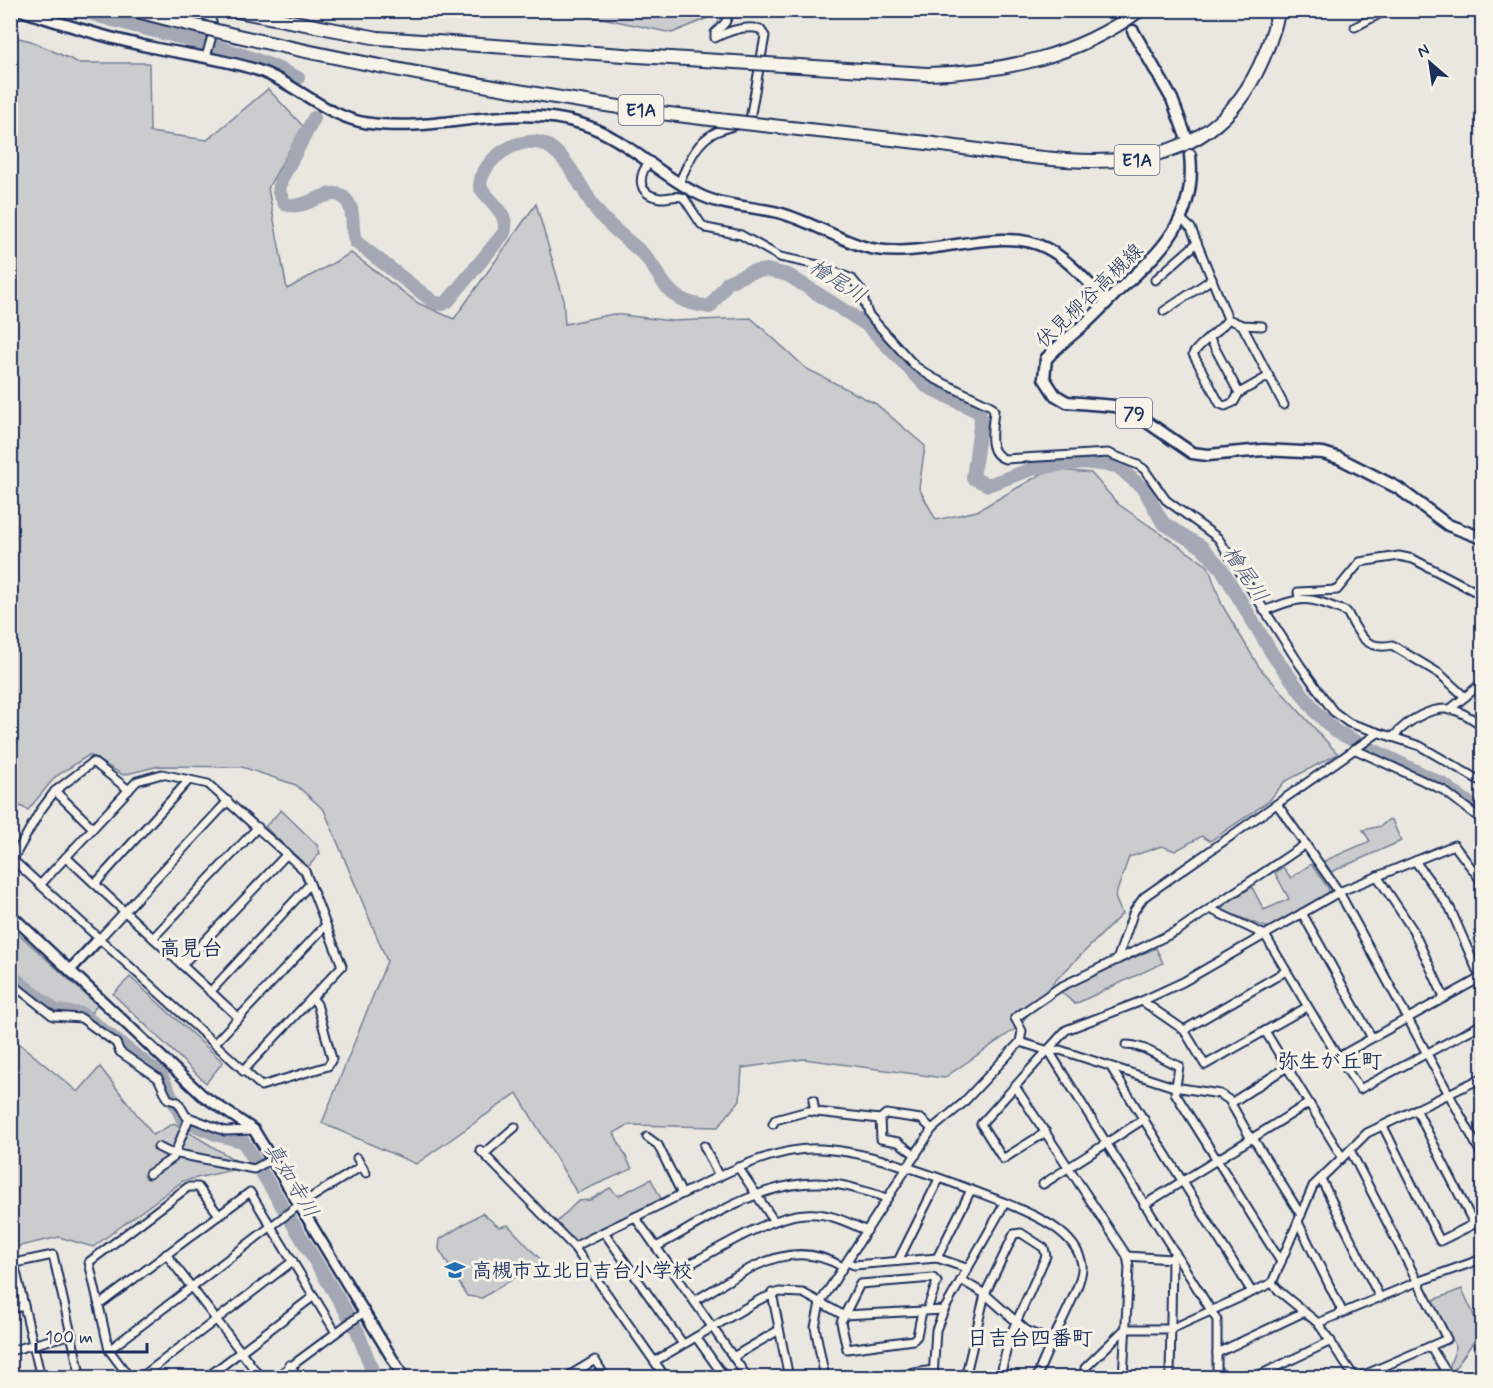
<svg xmlns="http://www.w3.org/2000/svg" width="1493" height="1388" font-family="Mynerve,'Klee One',sans-serif">
<rect width="100%" height="100%" fill="#eae7e0"/>
<filter id="ink" filterUnits="userSpaceOnUse"><feTurbulence type="fractalNoise" baseFrequency=".0167" numOctaves="2"/><feDisplacementMap in="SourceGraphic" scale="12" xChannelSelector="R" yChannelSelector="G"/><feConvolveMatrix kernelMatrix="1 2 1 2 8 2 1 2 1" color-interpolation-filters="sRGB"/></filter>
<g filter="url(#ink)">
<g fill="#cbcccd" stroke="#737e96" stroke-width="1.5">
<path d="M 405,11 L 405,10 L 540,11 L 452,18 Z"/>
<path d="M 569,11 L 725,10 L 725,11 L 672,33 Z"/>
<path d="M 11,36 L 31,41 L 79,63 L 149,63 L 150,132 L 207,140 L 268,89 L 303,126 L 268,188 L 287,289 L 351,253 L 418,303 L 454,319 L 536,204 L 563,297 L 565,324 L 613,314 L 672,321 L 751,318 L 807,369 L 876,404 L 925,446 L 919,488 L 936,520 L 977,511 L 1050,469 L 1091,473 L 1118,504 L 1208,566 L 1222,605 L 1259,667 L 1338,754 L 1284,782 L 1269,801 L 1210,841 L 1202,836 L 1175,851 L 1162,846 L 1129,857 L 1115,897 L 1122,914 L 1055,981 L 1018,1027 L 944,1078 L 804,1059 L 742,1068 L 740,1100 L 718,1127 L 628,1125 L 614,1133 L 632,1169 L 577,1193 L 517,1093 L 416,1164 L 322,1123 L 387,961 L 324,810 L 296,785 L 242,767 L 159,766 L 123,775 L 89,755 L 55,777 L 28,810 L 14,803 L 11,806 Z"/>
<path d="M 281,810 L 317,845 L 320,853 L 308,867 L 265,827 Z"/>
<path d="M 1388,820 L 1392,820 L 1401,841 L 1331,872 L 1324,861 L 1370,841 L 1363,830 L 1381,826 Z"/>
<path d="M 1311,864 L 1329,889 L 1328,893 L 1268,928 L 1223,911 L 1222,906 L 1252,887 L 1264,910 L 1289,899 L 1275,873 L 1283,867 L 1291,878 Z"/>
<path d="M 10,926 L 97,1005 L 92,1012 L 56,1008 L 11,971 Z"/>
<path d="M 1156,948 L 1163,963 L 1075,1004 L 1062,993 L 1062,989 Z"/>
<path d="M 130,977 L 223,1062 L 206,1083 L 113,994 Z"/>
<path d="M 10,1036 L 78,1092 L 100,1067 L 153,1135 L 174,1123 L 246,1167 L 183,1181 L 93,1247 L 59,1237 L 11,1248 Z"/>
<path d="M 651,1179 L 662,1201 L 576,1242 L 555,1224 L 578,1201 L 590,1200 L 610,1188 L 618,1196 Z"/>
<path d="M 482,1213 L 499,1227 L 508,1225 L 542,1261 L 482,1298 L 467,1296 L 439,1249 L 440,1239 Z"/>
<path d="M 1462,1289 L 1481,1331 L 1453,1371 L 1449,1368 L 1456,1347 L 1431,1301 Z"/>
</g>
<g fill="none" stroke-linecap="round" stroke-linejoin="round">
<g stroke="#a3a8b4" stroke-width="14">
<path d="M 80,10 C 152,34 230,43 298,78"/>
<path d="M 314,118 L 281,180 L 279,192 L 285,204 C 307,213 332,180 347,201 C 356,212 350,230 356,242 L 435,303 L 443,304 L 448,301 L 504,233 C 510,214 490,202 480,187 C 480,159 523,131 548,146 C 571,160 582,192 598,212 C 611,229 630,241 645,256 C 656,268 662,286 676,296 C 686,303 698,305 710,307 L 728,282 L 751,272 L 767,270 L 788,275 L 867,325 L 926,386 L 979,412 L 981,419 L 973,478 L 988,485 L 1035,468 L 1083,462 L 1117,466 L 1144,489 L 1163,523 L 1202,547 L 1221,568 L 1273,655 L 1316,712 L 1335,731 L 1444,785 L 1482,813"/>
<path d="M 10,975 L 56,1011 L 82,1014 L 161,1075 L 183,1120 L 218,1135 L 243,1141 L 357,1330 L 375,1378"/>
</g>
<g stroke="#1b2f5e" stroke-width="11">
<g id="street">
<path d="M 174,10 C 188,17 200,7 211,19 L 214,29 L 206,57"/>
<path d="M 1355,27 L 1387,10"/>
<path d="M 650,161 C 638,175 636,194 660,198 C 668,199 676,194 684,198 L 701,224 L 706,228 L 741,235 L 780,257 L 818,265 L 852,279 L 861,290 L 868,314 L 915,366 L 933,378 L 991,406 L 994,410 C 993,427 985,453 1005,459 L 1108,453 L 1138,465 L 1144,469 L 1166,500 L 1218,538 L 1300,665 L 1333,711 L 1349,723 L 1420,746 L 1482,782"/>
<path d="M 679,183 C 688,164 695,143 714,133 C 726,127 739,126 750,119 L 765,36 L 760,29 C 745,25 728,31 715,38 L 715,33 L 725,23 L 731,10"/>
<path d="M 1181,219 L 1191,228 L 1228,319 L 1242,325 L 1262,326"/>
<path d="M 1155,280 L 1197,243"/>
<path d="M 1164,311 L 1212,279"/>
<path d="M 1228,319 C 1219,333 1202,340 1193,354 L 1220,404 L 1225,406 L 1234,402 L 1239,393 L 1269,376"/>
<path d="M 1242,325 L 1284,405"/>
<path d="M 1209,337 L 1239,393"/>
<path d="M 1299,598 L 1298,592 L 1337,590 L 1360,562 L 1399,556 L 1413,559 L 1482,595"/>
<path d="M 1264,611 C 1305,595 1306,596 1347,612 C 1358,633 1365,651 1392,645 L 1440,674 L 1465,697"/>
<path d="M 1449,710 L 1482,683"/>
<path d="M 1393,737 C 1407,721 1434,703 1457,711 C 1466,714 1475,721 1482,725"/>
<path d="M 1354,749 L 1443,790 L 1482,820"/>
<path d="M 55,791 L 93,828"/>
<path d="M 1277,804 L 1339,892 L 1482,1155"/>
<path d="M 66,857 L 239,1018"/>
<path d="M 13,860 L 261,1086 L 328,1066 L 332,1059 L 317,1004 L 312,998"/>
<path d="M 1415,861 L 1450,908 L 1482,982"/>
<path d="M 10,864 L 40,811 L 55,791 L 93,762 L 129,790"/>
<path d="M 1377,876 L 1413,930 L 1444,997"/>
<path d="M 95,884 L 189,780"/>
<path d="M 40,885 L 137,781 L 162,774 L 208,784 L 305,871 L 342,966 L 243,1071"/>
<path d="M 1210,909 L 1265,935 L 1338,1057 L 1360,1089 L 1482,1024"/>
<path d="M 1302,913 L 1372,1038"/>
<path d="M 153,938 L 258,827"/>
<path d="M 99,939 L 228,801"/>
<path d="M 1117,960 L 1134,911 L 1144,897 L 1378,733"/>
<path d="M 182,965 L 287,854"/>
<path d="M 10,982 L 53,1016 L 81,1018 L 116,1043 L 120,1052 L 158,1078 L 168,1099 L 178,1102 L 186,1116 L 225,1131 L 254,1130"/>
<path d="M 210,992 L 310,884"/>
<path d="M 1142,1001 L 1184,1030 L 1205,1065 L 1307,1007"/>
<path d="M 1184,1030 L 1286,971"/>
<path d="M 1265,1031 L 1342,1157"/>
<path d="M 1020,1042 L 1022,1031 L 1015,1018 L 1060,987 L 1177,931 L 1306,844"/>
<path d="M 214,1044 L 326,925"/>
<path d="M 1126,1045 C 1146,1045 1160,1059 1179,1066 L 1175,1093 L 1281,1262"/>
<path d="M 1049,1051 L 1217,1320 L 1217,1378"/>
<path d="M 1338,1057 L 1482,977"/>
<path d="M 1112,1069 L 1252,1292"/>
<path d="M 1016,1088 L 1127,1256 L 1129,1267 L 1123,1378"/>
<path d="M 813,1100 L 815,1112"/>
<path d="M 1231,1103 L 1287,1067"/>
<path d="M 1416,1109 L 1474,1224"/>
<path d="M 880,1119 L 881,1139 L 898,1142 L 916,1155"/>
<path d="M 773,1124 L 775,1120 L 808,1111 L 880,1119 L 886,1114 L 921,1119 L 932,1129"/>
<path d="M 1383,1126 L 1440,1241 L 1482,1220"/>
<path d="M 1046,1132 L 1003,1159 L 981,1124 L 1066,1030 L 1142,1001 L 1183,982 L 1339,892 L 1454,845 L 1482,882"/>
<path d="M 647,1137 L 658,1145 L 682,1194"/>
<path d="M 1253,1138 L 1301,1215"/>
<path d="M 704,1146 L 719,1177"/>
<path d="M 158,1147 L 168,1152 L 254,1169 L 272,1159"/>
<path d="M 480,1150 L 574,1247 L 666,1378"/>
<path d="M 1350,1150 L 1447,1339 L 1357,1378"/>
<path d="M 484,1154 L 515,1127"/>
<path d="M 357,1158 L 366,1173"/>
<path d="M 738,1167 L 774,1221"/>
<path d="M 149,1174 L 173,1158 L 189,1118"/>
<path d="M 1321,1179 L 1380,1298"/>
<path d="M 1043,1184 L 1144,1119"/>
<path d="M 1144,1205 L 1309,1103"/>
<path d="M 635,1217 L 748,1378"/>
<path d="M 1298,1222 L 1343,1313"/>
<path d="M 604,1232 L 683,1344"/>
<path d="M 574,1247 C 608,1229 642,1214 676,1197 C 718,1177 773,1146 821,1149 C 877,1152 951,1182 1003,1202 C 1030,1213 1077,1231 1082,1265 C 1085,1285 1044,1350 1037,1378"/>
<path d="M 656,1247 C 719,1213 782,1166 857,1189 C 867,1192 878,1194 887,1199"/>
<path d="M 166,1254 L 261,1378"/>
<path d="M 1127,1256 L 1172,1259"/>
<path d="M 937,1258 L 971,1190"/>
<path d="M 898,1261 L 939,1179"/>
<path d="M 847,1262 L 854,1265 L 937,1258 L 966,1268"/>
<path d="M 14,1263 L 41,1378"/>
<path d="M 10,1264 L 53,1255 L 81,1378"/>
<path d="M 674,1273 C 708,1255 768,1216 805,1214 C 828,1212 847,1222 867,1231"/>
<path d="M 961,1280 L 985,1294 L 1027,1331 L 1050,1340"/>
<path d="M 1272,1283 L 1280,1292 L 1318,1323 L 1355,1378"/>
<path d="M 772,1293 L 789,1378"/>
<path d="M 694,1301 C 742,1274 788,1234 843,1267"/>
<path d="M 99,1305 L 250,1192 L 335,1331"/>
<path d="M 10,1309 L 24,1306"/>
<path d="M 922,1311 L 917,1336 L 913,1340 L 847,1349 L 841,1322 L 860,1284 L 933,1278 L 937,1282 L 927,1310"/>
<path d="M 1318,1323 L 1417,1282 L 1482,1259"/>
<path d="M 696,1337 L 725,1378"/>
<path d="M 1482,1338 L 1479,1348 L 1482,1350"/>
<path d="M 1431,1348 L 1447,1373"/>
<path d="M 109,1350 L 299,1205 L 362,1166"/>
<path d="M 10,1351 L 72,1334"/>
<path d="M 1217,1353 L 1304,1312"/>
<path d="M 733,1357 L 779,1330"/>
<path d="M 655,1361 L 759,1300 L 779,1292 L 803,1293 L 843,1315 L 944,1310"/>
<path d="M 289,1365 L 300,1378"/>
<path d="M 896,1376 L 933,1370"/>
<path d="M 70,1378 L 81,1374"/>
<path d="M 130,1378 L 109,1350 L 89,1262 L 188,1187 L 198,1187 L 219,1215"/>
<path d="M 140,1378 L 293,1261"/>
<path d="M 206,1378 L 314,1296"/>
<path d="M 275,1378 L 364,1312"/>
<path d="M 565,1378 L 595,1360 L 606,1378"/>
<path d="M 825,1378 L 815,1327 L 820,1303 L 932,1129 L 962,1104 L 1020,1042 L 1049,1051 L 1060,1050 L 1174,1087 L 1220,1094 L 1229,1100 L 1251,1139"/>
<path d="M 933,1378 L 936,1330 L 944,1310 L 1005,1203"/>
<path d="M 965,1378 L 985,1294 L 1014,1234 L 1021,1233 L 1044,1248 L 1046,1256 L 1009,1338 L 1000,1378"/>
<path d="M 1084,1378 L 1085,1368 L 1125,1329 L 1171,1329 L 1272,1283 L 1313,1186 L 1350,1150 L 1367,1133 L 1482,1078"/>
<path d="M 1170,1378 L 1172,1259 L 1175,1252"/>
<path d="M 1253,1378 L 1331,1341"/>
<path d="M 1440,1378 L 1447,1373 L 1453,1378"/>
</g>
</g>
<g stroke="#1b2f5e" stroke-width="14">
<g id="secondary">
<path d="M 20,10 C 65,25 109,39 155,48 C 189,55 224,59 257,70 C 296,83 326,117 367,123 C 438,134 511,101 582,124 C 626,138 655,172 696,193 C 721,207 753,206 780,213 C 809,221 834,237 862,246 C 918,265 996,222 1046,248 C 1070,260 1088,283 1107,302"/>
<path d="M 10,914 L 202,1095 L 254,1130 L 404,1378"/>
<path d="M 70,970 L 99,939"/>
</g>
</g>
<g stroke="#1b2f5e" stroke-width="15">
<g id="primary">
<path d="M 1123,10 L 1124,13"/>
<path d="M 1133,31 L 1172,99 L 1185,134"/>
<path d="M 1190,155 C 1197,218 1162,251 1119,290 C 1108,301 1098,312 1087,322 C 1072,335 1058,345 1046,359 L 1044,378 L 1055,395 L 1067,402 L 1115,406 L 1134,413 L 1192,453 L 1208,455 L 1263,450 L 1323,453 L 1339,458 L 1398,488 L 1448,525 L 1482,538"/>
</g>
</g>
<g stroke="#1b2f5e" stroke-width="16">
<g id="highway">
<path d="M 232,10 L 378,38 L 638,56"/>
<path d="M 927,74 C 1004,72 1076,57 1140,10"/>
<path d="M 918,142 C 1072,160 1230,210 1279,10"/>
</g>
</g>
<use href="#street" stroke="#f7f3e8" stroke-width="7"/>
<use href="#secondary" stroke="#f7f3e8" stroke-width="9"/>
<use href="#primary" stroke="#f7f3e8" stroke-width="10"/>
<use href="#highway" stroke="#f7f3e8" stroke-width="12"/>
<g stroke="#1b2f5e" stroke-width="16" stroke-linecap="butt">
<g id="highway-bridge">
<path d="M 133,10 C 299,54 469,85 639,110 C 732,123 825,131 918,142"/>
<path d="M 638,56 L 927,74"/>
</g>
</g>
<use href="#highway-bridge" stroke="#f7f3e8" stroke-width="12"/>
</g>
</g>
<defs>
<g id="school-bare" transform="scale(1.62)"><path d="M0-5L7-2L0 1L-7-2ZM-4 1L0 2.5L4 1V4Q0 6-4 4Z" fill="#1f6fb2" stroke="#f7f3e8" stroke-width="2.5" paint-order="stroke"/></g>
</defs>
<g fill-rule="evenodd">
<use href="#school-bare" x="455" y="1270"/>
</g>
<g text-anchor="middle" stroke-width="6" stroke-linejoin="round" paint-order="stroke">
<g fill="#f7f3e8" stroke="#5d6a87" stroke-width="1.5">
<rect x="618.5" y="95" width="45" height="30" rx="4.5"/>
<rect x="1114.5" y="145" width="45" height="30" rx="4.5"/>
<rect x="1116" y="398" width="36" height="30" rx="4.5"/>
</g>
<g font-size="18" font-weight="bold" fill="#1b2f5e">
<text x="641" y="116">E1A</text>
<text x="1137" y="166">E1A</text>
<text x="1134" y="419">79</text>
</g>
<g font-size="20" fill="#1b2f5e" stroke="#f7f3e8">
<text transform="translate(1089 295) rotate(-44)" y="7">伏見柳谷高槻線</text>
</g>
<g font-size="20" font-weight="bold" fill="#1b2f5e" stroke="#f7f3e8" text-anchor="start">
<text x="472" y="1277">高槻市立北日吉台小学校</text>
</g>
<g font-size="21" font-style="italic" fill="#445378" stroke="#f7f3e8">
<text transform="translate(838 281) rotate(33)" y="7">檜尾川</text>
<text transform="translate(1246 574) rotate(56)" y="7">檜尾川</text>
<text transform="translate(292 1180) rotate(59)" y="7">真如寺川</text>
</g>
<g font-size="21" font-weight="bold" fill="#1b2f5e" stroke="#f7f3e8">
<text x="191" y="955">高見台</text>
<text x="1330" y="1068">弥生が丘町</text>
<text x="1030" y="1345">日吉台四番町</text>
</g>
</g>
<rect width="1493" height="1388" fill="none" stroke="#f7f3e8" stroke-width="36"/>
<rect x="18" y="18" width="1457" height="1352" fill="none" stroke="#1b2f5e" stroke-width="2" filter="url(#ink)"/>
<g transform="translate(1430 63) rotate(331)" stroke="#f7f3e8" stroke-width="4.5" paint-order="stroke">
<path d="M0-4.5L10 22L0 15L-10 22Z" fill="#1b2f5e"/>
<text y="-9" font-size="16" font-weight="bold" text-anchor="middle" fill="#1b2f5e">N</text>
</g>
<path d="M36 1343v9h111v-9" fill="none" stroke="#1b2f5e" stroke-width="3"/>
<text x="45" y="1343" font-size="18" fill="#1b2f5e" stroke="#f7f3e8" stroke-width="4.5" paint-order="stroke">100 m</text>
</svg>
